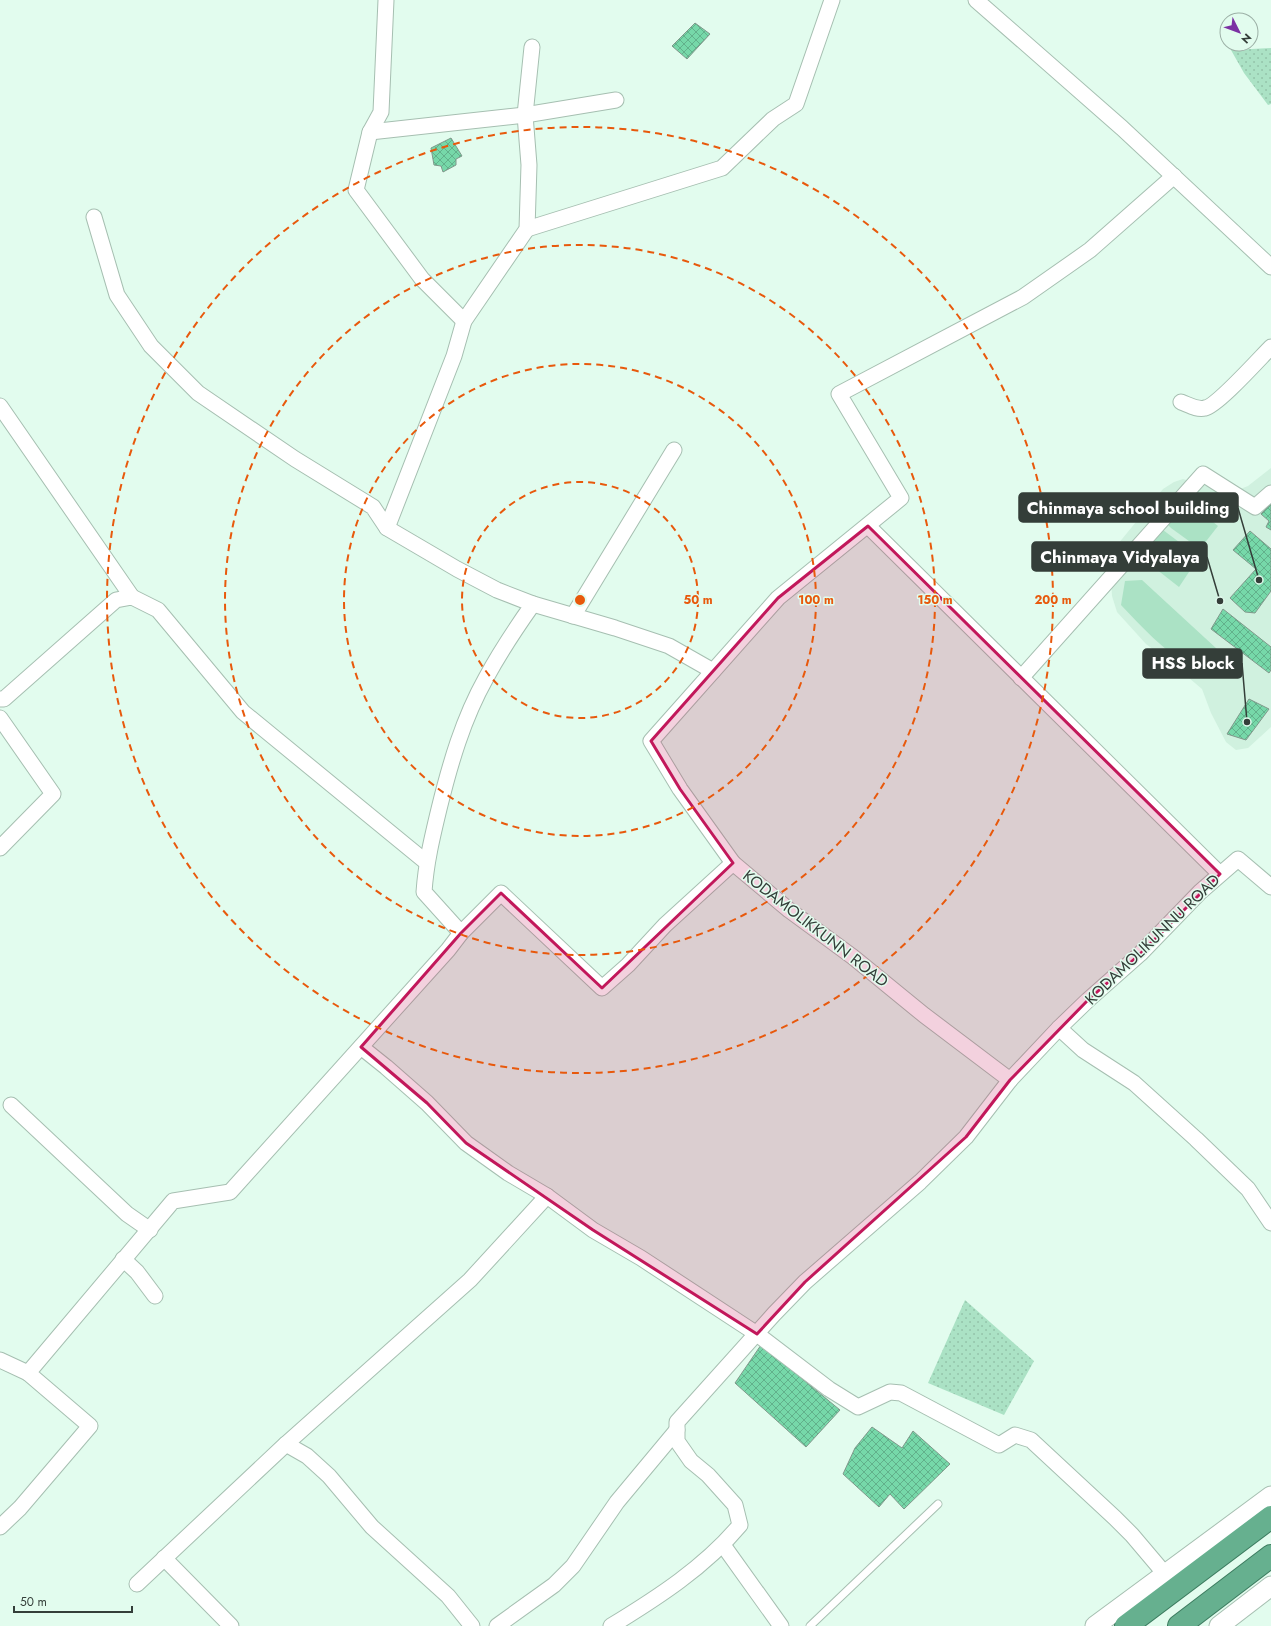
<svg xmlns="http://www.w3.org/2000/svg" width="1271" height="1626" font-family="Jost,sans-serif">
<defs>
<pattern id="green-dots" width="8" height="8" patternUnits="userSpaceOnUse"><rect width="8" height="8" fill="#abe2c5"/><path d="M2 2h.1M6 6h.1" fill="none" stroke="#94c3aa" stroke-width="1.8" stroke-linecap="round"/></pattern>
<pattern id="building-cross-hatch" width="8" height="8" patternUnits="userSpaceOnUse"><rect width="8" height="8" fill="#76d8a9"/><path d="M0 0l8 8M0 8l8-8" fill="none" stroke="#62b18b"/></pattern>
</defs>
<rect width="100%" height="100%" fill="#e2fcee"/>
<path fill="#d0f1df" d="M 1271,468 L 1271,727 L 1248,748 L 1236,750 L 1226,742 L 1211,713 L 1202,689 L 1175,666 L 1146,644 L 1117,612 L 1112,596 L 1111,580 L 1118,544 L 1163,489 L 1174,482 L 1183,479 L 1230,493 L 1248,486 Z"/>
<g fill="url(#green-dots)">
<path d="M 1271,48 L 1271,104 L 1268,105 L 1244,73 L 1231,50 Z"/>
<path d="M 965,1300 L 1034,1361 L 1004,1415 L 928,1383 Z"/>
</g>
<g fill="#abe2c5">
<path d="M 1176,492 L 1218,526 L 1200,549 L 1171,528 L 1157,514 Z"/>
<path d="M 1151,521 L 1199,557 L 1179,587 L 1128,547 Z"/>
<path d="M 1142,580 L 1217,649 L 1201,663 L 1189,666 C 1162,649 1142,627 1121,605 L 1125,581 Z"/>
</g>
<g fill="url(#building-cross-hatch)" stroke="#80988b">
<path d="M 695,23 L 710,34 L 687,59 L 672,46 Z"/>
<path d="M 451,138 L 462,156 L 456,159 L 456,165 L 443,172 L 441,166 L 434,165 L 431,148 Z"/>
<path d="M 1271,504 L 1271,530 L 1266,527 L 1269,521 L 1261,514 Z"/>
<path d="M 1250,531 L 1271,549 L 1271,591 L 1255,613 L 1245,612 L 1230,598 L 1256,569 L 1233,550 Z"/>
<path d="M 1223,609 L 1271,647 L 1271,670 L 1269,673 L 1211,629 Z"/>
<path d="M 1249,699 L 1269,709 L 1246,740 L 1227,734 Z"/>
<path d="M 761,1345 L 840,1410 L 806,1447 L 735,1383 Z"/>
<path d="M 872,1427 L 902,1448 L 913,1431 L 950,1464 L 904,1509 L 890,1494 L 879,1507 L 843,1474 L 855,1448 Z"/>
</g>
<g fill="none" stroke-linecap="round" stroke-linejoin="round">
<g stroke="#a6bfb1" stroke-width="9">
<path id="service" d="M 810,1626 L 938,1504"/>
</g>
<g stroke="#a6bfb1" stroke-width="17">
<g id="minor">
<path d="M 386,0 L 381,112 L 370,132 L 356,190 L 422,279 L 464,321"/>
<path d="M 976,0 L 1122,128 L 1271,267"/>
<path d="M 370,132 L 525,115 L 616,100"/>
<path d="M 94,217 L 117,295 L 151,346 L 198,393 L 295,459 L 373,507 L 387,528 L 454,356 L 464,321 L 527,229 L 529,165 L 525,115 L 532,47"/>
<path d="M 527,229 L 722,168 L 773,119 L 796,104 L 832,0"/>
<path d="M 1181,402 C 1189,405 1197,410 1205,408 C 1217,406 1260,358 1271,347"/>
<path d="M 0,406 L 132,597"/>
<path d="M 868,526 L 1220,874"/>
<path d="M 387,528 L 457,569 L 497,590 L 533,604 C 516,628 500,652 486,678 C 463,719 450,764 439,809 C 432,838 426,863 424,892 L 461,933 L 501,893 L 602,988 L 628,965 L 665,925 L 733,863 L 789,910 L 853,957 L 924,1015 L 1010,1080 L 1059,1028"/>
<path d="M 533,604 L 615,628 L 669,646 L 713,671"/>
<path d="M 573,616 L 674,450"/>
<path d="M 1021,678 L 1203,474 L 1255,507 L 1271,493"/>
<path d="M 0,699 L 4,699 L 116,600 L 132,597 L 158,610 L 243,712 L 426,862"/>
<path d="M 0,718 L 53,794 L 0,848"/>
<path d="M 733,863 L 680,789 L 651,741 L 778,598 L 901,498 L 839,394 L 1023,297 L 1090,250 L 1174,176"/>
<path d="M 1271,887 L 1238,859 L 1200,892 L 1140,954 L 1088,1000 L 1059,1028 L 1083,1050 L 1134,1083 L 1196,1139 L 1248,1189 L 1271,1223"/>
<path d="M 361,1047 L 386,1067 L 427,1103 L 466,1143 L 508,1173 L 547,1196 L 593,1230 L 641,1258 L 757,1334 L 829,1389 L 858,1407 L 890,1392 L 901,1393 L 999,1445 L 1015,1435 L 1031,1440 L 1115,1518 L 1132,1535 L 1165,1574"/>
<path d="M 11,1105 L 127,1214 L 150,1230"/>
<path d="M 123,1259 L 137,1272 L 155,1296"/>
<path d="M 0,1360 L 28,1373"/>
<path d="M 286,1444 L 307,1456 L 329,1476 L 372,1527 L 448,1596 L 472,1626"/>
<path d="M 0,1527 L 20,1508 L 90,1426 L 28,1373 L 173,1201 L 230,1192 L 448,950 L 461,933"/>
<path d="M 723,1545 L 781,1626"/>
<path d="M 164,1558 L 231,1626"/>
<path d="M 137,1584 L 286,1444 L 470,1280 L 547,1196"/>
<path d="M 497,1626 L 554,1585 L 573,1566 L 617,1502 L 677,1430"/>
<path d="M 611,1626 C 657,1598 705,1567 740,1525 L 735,1505 L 708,1475 L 691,1461 L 677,1441 L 677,1422 L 774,1314 L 805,1282 L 920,1182 L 966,1137 L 1010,1080"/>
</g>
</g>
<g stroke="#a6bfb1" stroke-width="21">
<g id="tertiary">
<path d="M 1095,1626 L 1271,1496"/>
<path d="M 1219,1626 L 1271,1586"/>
</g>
</g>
<g stroke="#3c7b5f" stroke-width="24">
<g id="trunk">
<path d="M 1126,1626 L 1271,1517"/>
<path d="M 1179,1626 L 1271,1556"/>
</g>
</g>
<use href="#service" stroke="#fff" stroke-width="7"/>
<use href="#minor" stroke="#fff" stroke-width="15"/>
<use href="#tertiary" stroke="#fff" stroke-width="19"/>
<use href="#trunk" stroke="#66b08f" stroke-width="22"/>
</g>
<path fill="#c2185b" fill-opacity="0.2" stroke="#c2185b" stroke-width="3" stroke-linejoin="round" d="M 868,526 L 1220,874 L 1140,954 L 1088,1000 L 1010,1080 L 966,1137 L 805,1282 L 757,1334 L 593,1230 L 466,1143 L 427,1103 L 361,1047 L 461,933 L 501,893 L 602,988 L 733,863 L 680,789 L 651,741 L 778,598 Z"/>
<g fill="none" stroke="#e8590c" stroke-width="2" stroke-dasharray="7 5">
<circle cx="580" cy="600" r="118"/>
<circle cx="580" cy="600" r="236"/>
<circle cx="580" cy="600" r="355"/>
<circle cx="580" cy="600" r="473"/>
</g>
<g text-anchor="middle" stroke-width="3" stroke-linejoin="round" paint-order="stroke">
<g font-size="16" fill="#343e39" stroke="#e2fcee">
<text transform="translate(816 928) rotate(38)" y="6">KODAMOLIKKUNN ROAD</text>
<text transform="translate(1152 939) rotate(-44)" y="6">KODAMOLIKUNNU ROAD</text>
</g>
</g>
<circle cx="580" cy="600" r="6" fill="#e8590c" stroke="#e2fcee" stroke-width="2"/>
<g font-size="12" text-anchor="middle" font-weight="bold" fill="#e8590c" stroke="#e2fcee" stroke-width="3" stroke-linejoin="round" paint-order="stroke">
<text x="698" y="604">50 m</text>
<text x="816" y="604">100 m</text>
<text x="935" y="604">150 m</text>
<text x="1053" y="604">200 m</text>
</g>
<path fill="none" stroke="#343e39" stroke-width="1.5" d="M1259 580L1238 508M1220 601L1207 557M1247 722L1242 663"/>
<g fill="#343e39" stroke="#e2fcee" stroke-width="1.5">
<circle cx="1259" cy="580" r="4"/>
<circle cx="1220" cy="601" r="4"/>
<circle cx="1247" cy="722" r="4"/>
</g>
<g fill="#343e39" stroke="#343e39" stroke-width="1.5">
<rect x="1019" y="493" width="219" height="29" rx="4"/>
<rect x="1032" y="542" width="175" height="29" rx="4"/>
<rect x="1143" y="649" width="99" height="29" rx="4"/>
</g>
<g font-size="17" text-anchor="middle" font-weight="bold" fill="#fff">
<text x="1128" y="514">Chinmaya school building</text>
<text x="1120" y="563">Chinmaya Vidyalaya</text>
<text x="1193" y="669">HSS block</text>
</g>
<g transform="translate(1239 32) rotate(132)"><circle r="19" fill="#e2fcee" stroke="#9cb0a6"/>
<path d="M0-3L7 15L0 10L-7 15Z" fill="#7b31a3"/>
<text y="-6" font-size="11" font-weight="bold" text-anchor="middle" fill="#343e39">N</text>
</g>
<path d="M14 1606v6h118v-6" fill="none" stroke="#343e39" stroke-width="2"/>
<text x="20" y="1606" font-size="12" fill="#343e39" stroke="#e2fcee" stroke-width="3" paint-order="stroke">50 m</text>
</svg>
